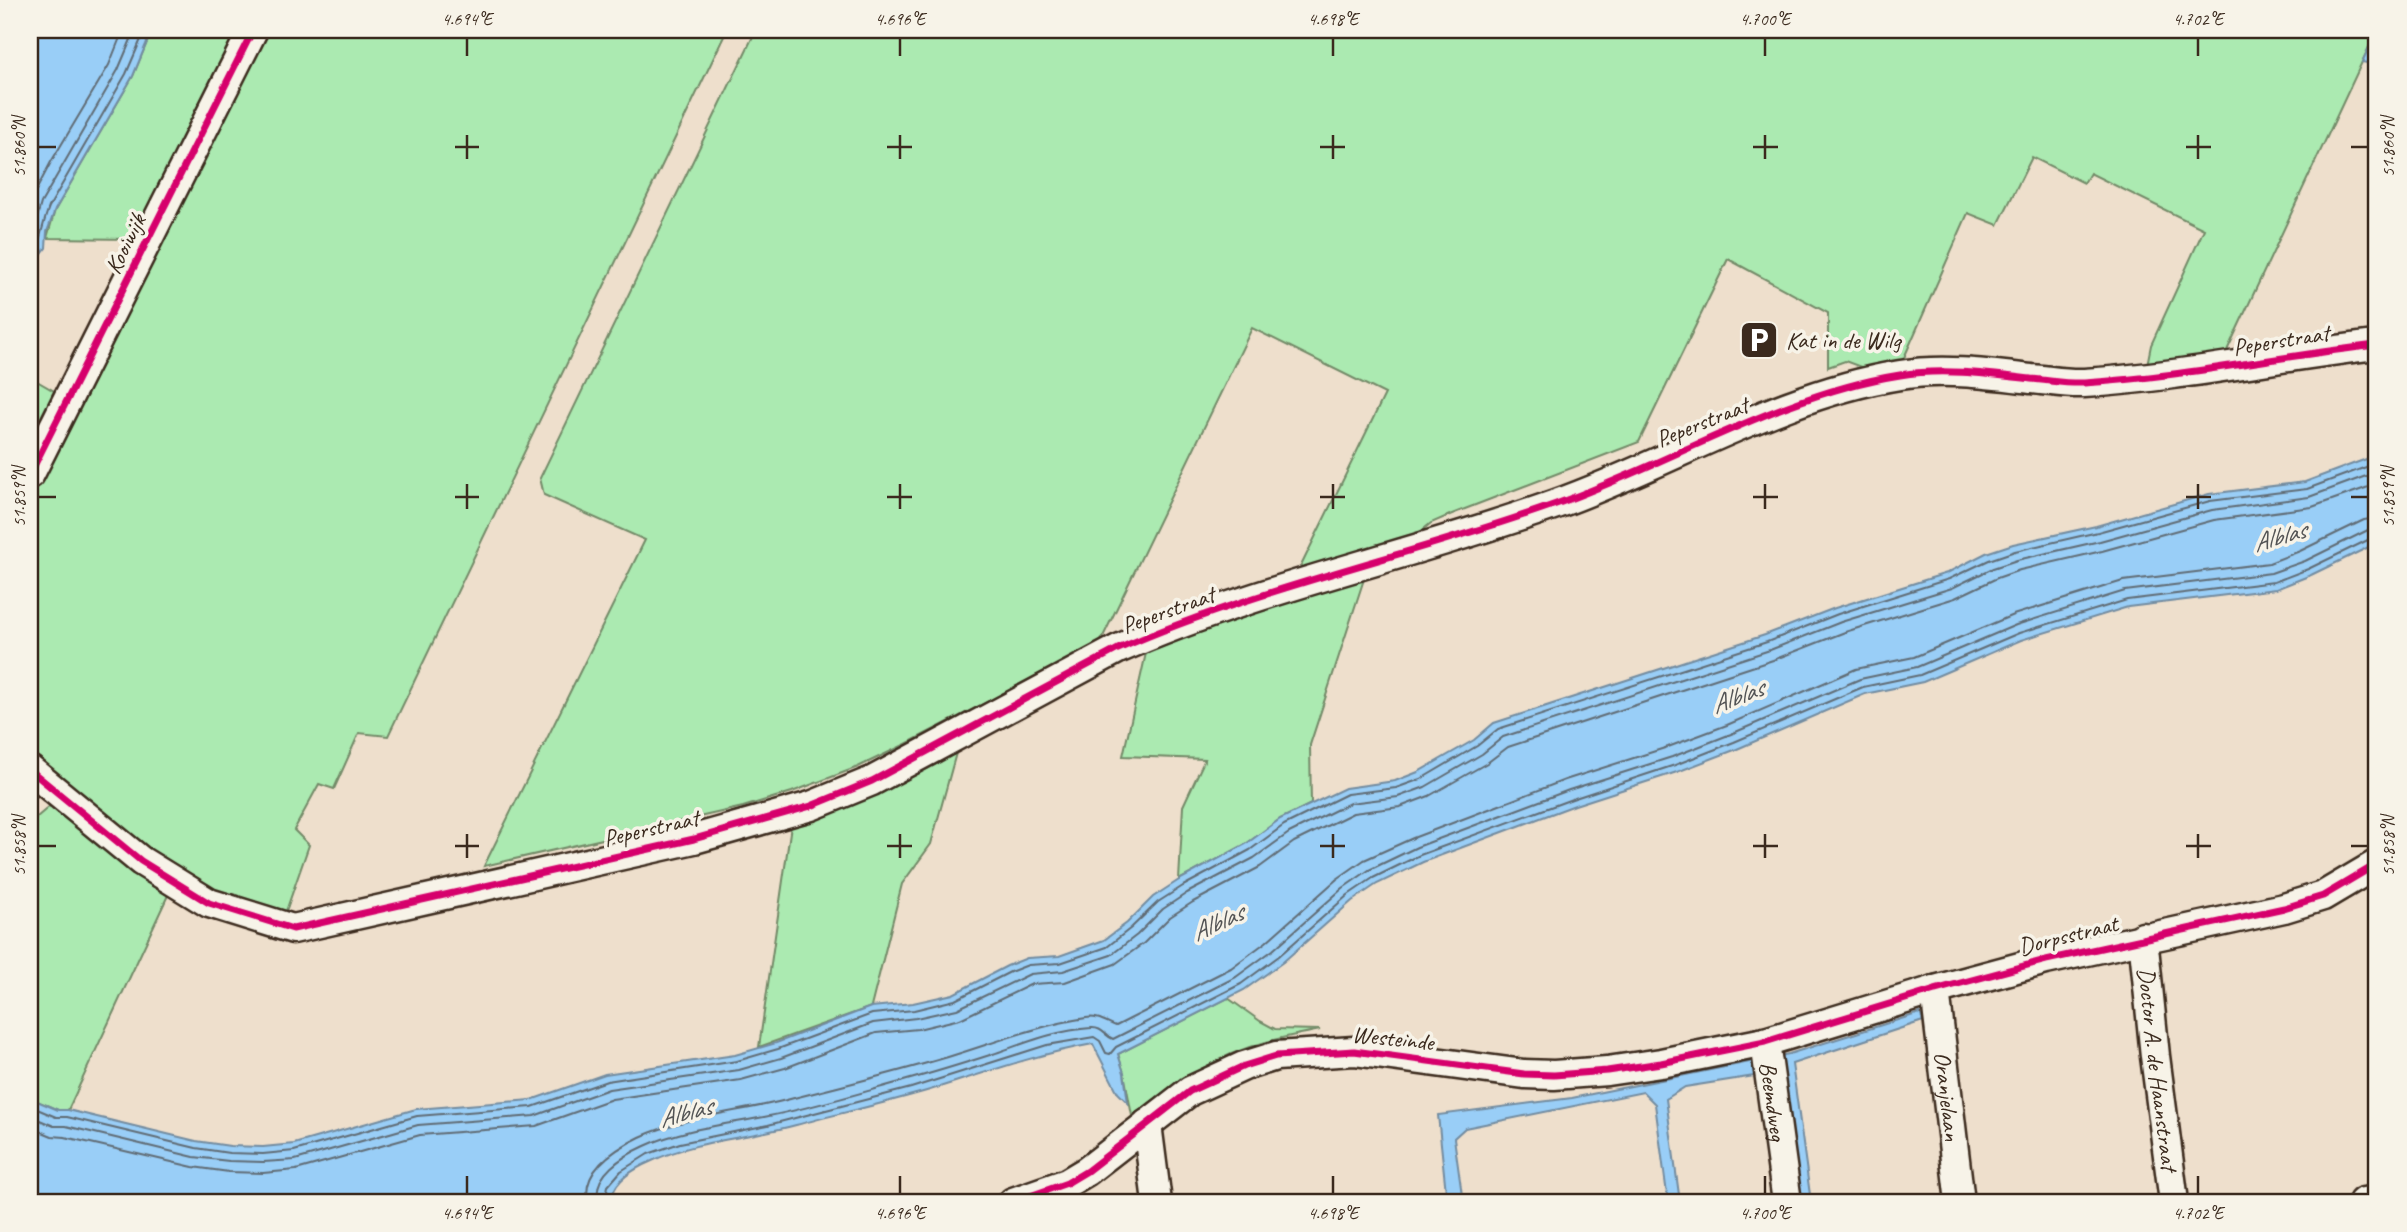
<svg xmlns="http://www.w3.org/2000/svg" width="2407" height="1232" font-family="Caveat,sans-serif">
<rect width="100%" height="100%" fill="#eedfcc"/>
<filter id="ink" filterUnits="userSpaceOnUse"><feTurbulence type="fractalNoise" baseFrequency=".0143" numOctaves="2"/><feDisplacementMap in="SourceGraphic" scale="14" xChannelSelector="R" yChannelSelector="G"/><feConvolveMatrix kernelMatrix="1 2 1 2 8 2 1 2 1" color-interpolation-filters="sRGB"/></filter>
<g filter="url(#ink)">
<g fill="#abeab1" stroke="#738a68" stroke-width="2">
<path d="M 152,30 L 239,30 L 132,239 L 47,238 L 55,210 L 133,76 Z"/>
<path d="M 265,30 L 727,30 L 388,736 L 359,733 L 334,789 L 319,784 L 294,830 L 309,845 L 285,914 L 204,891 L 30,760 L 30,497 Z"/>
<path d="M 756,30 L 2377,30 L 2224,357 L 2146,370 L 2151,345 L 2204,229 L 2090,173 L 2084,183 L 2032,157 L 1998,225 L 1968,213 L 1903,360 L 1886,363 L 1866,369 L 1845,361 L 1828,367 L 1828,313 L 1728,259 L 1639,442 L 1452,514 L 1431,523 L 1415,536 L 1299,570 L 1385,394 L 1252,328 L 1100,643 L 906,744 L 858,767 L 792,792 L 743,807 L 484,866 L 645,540 L 544,495 L 540,478 Z"/>
<path d="M 30,377 L 54,391 L 30,439 Z"/>
<path d="M 1364,579 L 1310,745 L 1311,804 L 1280,819 L 1246,844 L 1179,880 L 1183,806 L 1205,759 L 1123,756 L 1146,653 L 1244,615 Z"/>
<path d="M 956,753 L 931,844 L 902,884 L 871,1007 L 759,1047 L 791,825 C 848,807 904,784 956,753 Z"/>
<path d="M 51,805 L 169,893 L 68,1110 L 58,1110 L 30,1098 L 30,823 Z"/>
<path d="M 1228,998 L 1260,1021 L 1275,1029 L 1320,1030 C 1302,1034 1283,1037 1266,1042 C 1216,1055 1172,1085 1132,1116 L 1124,1073 L 1118,1054 Z"/>
</g>
<g fill="#99cef7" stroke="#738ca0" stroke-width="2">
<path d="M 32,30 L 152,30 L 133,76 L 55,210 L 47,232 L 46,248 L 30,269 L 30,33 Z"/>
<path d="M 2377,31 L 2377,59 L 2372,64 L 2362,62 Z"/>
<path d="M 2377,455 L 2377,543 L 2311,575 L 2276,589 L 2128,607 L 2021,640 L 1923,682 L 1865,694 L 1737,749 L 1677,772 L 1575,805 L 1423,862 L 1377,884 L 1352,901 L 1283,962 L 1244,990 L 1118,1054 L 1124,1073 L 1128,1103 L 1118,1093 L 1093,1044 C 1037,1054 984,1073 930,1090 C 886,1103 841,1113 796,1125 C 749,1138 697,1140 652,1161 C 638,1167 617,1178 613,1194 L 618,1202 L 30,1202 L 30,1098 L 58,1110 L 68,1110 L 196,1141 L 230,1146 L 263,1147 L 294,1144 L 416,1109 L 531,1100 L 605,1074 L 735,1055 L 776,1043 L 871,1007 L 913,1003 L 953,994 L 1007,966 L 1027,958 L 1059,956 L 1104,940 L 1127,923 L 1153,897 L 1179,880 L 1246,844 L 1280,819 L 1345,788 L 1395,781 L 1418,772 L 1474,740 L 1494,723 L 1765,635 L 1835,608 L 1947,573 L 1986,553 L 2013,544 L 2096,526 L 2209,494 L 2305,482 Z"/>
<path d="M 1920,1013 L 1923,1021 L 1792,1064 L 1811,1202 L 1799,1202 L 1780,1072 L 1685,1087 L 1666,1099 L 1680,1202 L 1668,1202 L 1655,1104 L 1643,1092 L 1465,1128 L 1454,1138 L 1463,1202 L 1447,1202 L 1438,1115 L 1572,1098 L 1789,1054 Z"/>
</g>
<g fill="none" stroke-linecap="round" stroke-linejoin="round">
<g stroke="#616c75" stroke-width="2">
<path d="M 30,202 L 51,162 L 109,65 L 123,30"/>
<path d="M 30,243 L 41,203 L 118,70 L 135,30"/>
<path d="M 30,257 C 41,243 42,225 49,207 L 126,74 L 145,30"/>
<path d="M 30,1106 L 56,1117 L 67,1117 L 196,1148 L 229,1153 L 263,1154 L 294,1151 L 417,1116 L 532,1107 L 607,1081 L 737,1061 L 778,1049 L 872,1014 L 914,1010 L 955,1000 L 1010,972 L 1028,965 L 1060,963 L 1107,947 L 1131,928 L 1158,902 L 1183,886 L 1250,850 L 1284,825 L 1347,794 L 1396,788 L 1421,779 L 1477,746 L 1498,729 L 1767,642 L 1838,614 L 1949,579 L 1989,560 L 2015,551 L 2098,532 L 2210,501 L 2307,489 L 2377,463"/>
<path d="M 30,1116 L 54,1126 L 66,1126 L 194,1157 L 229,1161 L 263,1162 L 295,1160 L 418,1125 L 534,1116 L 609,1089 L 739,1070 L 781,1058 L 873,1023 L 916,1018 L 957,1009 L 1030,974 L 1063,971 L 1111,955 L 1137,935 L 1163,909 L 1187,893 L 1254,858 L 1289,833 L 1350,803 L 1398,797 L 1425,787 L 1482,754 L 1503,737 L 1770,650 L 1841,622 L 1952,588 L 1993,568 L 2017,560 L 2100,541 L 2212,510 L 2309,497 L 2377,472"/>
<path d="M 30,1127 L 52,1136 L 65,1137 L 193,1167 L 229,1172 L 263,1173 L 296,1170 L 420,1135 L 536,1126 L 612,1099 L 741,1080 L 785,1068 L 876,1033 L 918,1029 L 960,1019 L 1032,984 L 1065,982 L 1115,964 L 1144,943 L 1170,917 L 1193,902 L 1260,867 L 1294,842 L 1353,813 L 1400,807 L 1429,796 L 1487,763 L 1508,747 L 1773,660 L 1845,632 L 1955,598 L 1997,578 L 2020,570 L 2102,551 L 2214,520 L 2312,507 L 2377,484"/>
<path d="M 588,1202 C 581,1170 615,1149 640,1137 C 688,1115 744,1112 794,1098 C 846,1085 897,1072 948,1057 C 994,1043 1039,1025 1086,1018 C 1099,1016 1105,1022 1116,1026 L 1231,968 L 1266,942 L 1337,879 L 1364,860 L 1413,838 L 1565,780 L 1668,747 L 1727,725 L 1856,669 L 1914,657 L 2013,615 L 2123,581 L 2269,563 L 2300,551 L 2364,520 L 2377,518"/>
<path d="M 599,1202 C 590,1175 625,1155 645,1146 C 682,1129 724,1125 764,1117 C 812,1108 860,1093 907,1080 C 936,1072 965,1063 993,1054 C 1025,1043 1057,1030 1091,1028 C 1102,1027 1105,1036 1113,1039 L 1236,977 L 1273,950 L 1343,888 L 1369,870 L 1417,847 L 1569,790 L 1672,757 L 1731,734 L 1860,679 L 1917,667 L 2016,625 L 2125,591 L 2271,573 L 2305,561 L 2368,530 L 2377,528"/>
<path d="M 610,1202 L 606,1195 L 608,1186 L 621,1171 L 648,1154 L 680,1143 L 768,1125 L 911,1088 L 1047,1045 L 1094,1037 L 1100,1041 L 1106,1053 L 1110,1054 L 1116,1047 L 1241,984 L 1279,956 L 1348,895 L 1373,878 L 1420,855 L 1572,799 L 1675,765 L 1734,742 L 1863,687 L 1920,675 L 2019,633 L 2127,600 L 2274,582 L 2308,569 L 2372,538 L 2377,537"/>
</g>
<g stroke="#3b2a1e" stroke-width="33">
<g id="minor">
<path d="M 30,474 L 253,30"/>
<path d="M 30,770 L 141,861 L 209,903 L 293,929 L 694,839 L 811,806 L 872,781 L 1118,649 C 1259,587 1411,556 1556,504 C 1669,464 1780,394 1900,375 C 1943,368 1988,374 2031,379 C 2048,380 2066,384 2084,383 C 2182,377 2279,356 2377,345"/>
<path id="s1" d="M 2143,937 L 2155,1056 L 2174,1202"/>
<path id="s2" d="M 1935,990 L 1960,1202"/>
<path id="s3" d="M 1765,1042 L 1787,1202"/>
<path d="M 1147,1124 L 1157,1202"/>
<path d="M 1013,1202 L 1067,1183 L 1087,1171 L 1190,1091 L 1244,1066 L 1276,1056 L 1354,1051 L 1524,1074 L 1554,1075 L 1607,1071 L 1661,1063 L 1765,1042 L 1935,990 L 2046,960 L 2284,908 L 2323,896 L 2377,864"/>
<path d="M 2363,1202 L 2377,1200"/>
</g>
</g>
<use href="#minor" stroke="#f7f3e8" stroke-width="28"/>
<g stroke="#f7f3e8" stroke-width="11">
<g id="cycleway">
<path d="M 30,474 L 253,30"/>
<path d="M 30,770 L 141,861 L 209,903 L 293,929 L 694,839 L 811,806 L 872,781 L 1118,649 C 1259,587 1411,556 1556,504 C 1669,464 1780,394 1900,375 C 1943,368 1988,374 2031,379 C 2048,380 2066,384 2084,383 C 2182,377 2279,356 2377,345"/>
<path d="M 1013,1202 L 1067,1183 L 1087,1171 L 1190,1091 L 1244,1066 L 1276,1056 L 1354,1051 L 1524,1074 L 1554,1075 L 1607,1071 L 1661,1063 L 1765,1042 L 1935,990 L 2046,960 L 2284,908 L 2323,896 L 2377,864"/>
</g>
</g>
<use href="#cycleway" stroke="#d6006c" stroke-width="7"/>
</g>
</g>
<path fill="none" stroke="#3b2a1e" stroke-width="2.5" d="M 467,38 L 467,56M 900,38 L 900,56M 1333,38 L 1333,56M 1765,38 L 1765,56M 2198,38 L 2198,56M 467,135 L 467,159M 900,135 L 900,159M 1333,135 L 1333,159M 1765,135 L 1765,159M 2198,135 L 2198,159M 38,147 L 56,147M 455,147 L 479,147M 887,147 L 912,147M 1320,147 L 1345,147M 1753,147 L 1778,147M 2186,147 L 2211,147M 2351,147 L 2368,147M 467,484 L 467,509M 900,484 L 900,509M 1333,484 L 1333,509M 1765,484 L 1765,509M 2198,484 L 2198,509M 38,497 L 56,497M 455,497 L 479,497M 887,497 L 912,497M 1320,497 L 1345,497M 1753,497 L 1778,497M 2186,497 L 2211,497M 2351,497 L 2368,497M 467,834 L 467,858M 900,834 L 900,858M 1333,834 L 1333,858M 1765,834 L 1765,858M 2198,834 L 2198,858M 38,846 L 56,846M 455,846 L 479,846M 887,846 L 912,846M 1320,846 L 1345,846M 1753,846 L 1778,846M 2186,846 L 2211,846M 2351,846 L 2368,846M 467,1176 L 467,1194M 900,1176 L 900,1194M 1333,1176 L 1333,1194M 1765,1176 L 1765,1194M 2198,1176 L 2198,1194"/>
<defs>
<g id="parking-square" transform="scale(2.0125)"><rect x="-9" y="-9" width="18" height="18" rx="4" fill="#3b2a1e" stroke="#f7f3e8"/><path d="M-3.5-5.5H1a3.5 3.5 0 0 1 0 7H-1V5.5H-3.5ZM-1-3.4V-.6H.8a1.4 1.4 0 0 0 0-2.8Z" fill="#fff"/></g>
</defs>
<g fill-rule="evenodd">
<use href="#parking-square" x="1759" y="340"/>
</g>
<g text-anchor="middle" stroke-width="7" stroke-linejoin="round" paint-order="stroke">
<g font-size="24" fill="#3b2a1e" stroke="#f7f3e8">
<text transform="translate(125 244) rotate(-64)" y="8">Kooiwijk</text>
<text transform="translate(2281 340) rotate(-9)" y="8">Peperstraat</text>
<text transform="translate(1702 422) rotate(-22)" y="8">Peperstraat</text>
<text transform="translate(1168 610) rotate(-20)" y="8">Peperstraat</text>
<text transform="translate(651 828) rotate(-13)" y="8">Peperstraat</text>
<text transform="translate(2068 935) rotate(-14)" y="8">Dorpsstraat</text>
<text transform="translate(1393 1038) rotate(6)" y="8">Westeinde</text>
<text dy="8" stroke="none"><textPath href="#s1" startOffset="133">Doctor A. de Haanstraat</textPath></text>
<text dy="8" stroke="none"><textPath href="#s2" startOffset="107">Oranjelaan</textPath></text>
<text dy="8" stroke="none"><textPath href="#s3" startOffset="60">Beemdweg</textPath></text>
</g>
<g font-size="24" fill="#3b2a1e" stroke="#f7f3e8" text-anchor="start">
<text x="1786" y="348">Kat in de Wilg</text>
</g>
<g font-size="26" font-style="italic" fill="#525354" stroke="#f7f3e8">
<text transform="translate(2279 536) rotate(-16)" y="9">Alblas</text>
<text transform="translate(1737 696) rotate(-21)" y="9">Alblas</text>
<text transform="translate(1217 922) rotate(-25)" y="9">Alblas</text>
<text transform="translate(685 1112) rotate(-15)" y="9">Alblas</text>
</g>
</g>
<rect width="2407" height="1232" fill="none" stroke="#f7f3e8" stroke-width="77"/>
<rect x="38" y="38" width="2330" height="1156" fill="none" stroke="#3b2a1e" stroke-width="2.5"/>
<g font-size="18" text-anchor="middle" fill="#3b2a1e">
<text x="467" y="25">4.694°E</text>
<text x="900" y="25">4.696°E</text>
<text x="1333" y="25">4.698°E</text>
<text x="1765" y="25">4.700°E</text>
<text x="2198" y="25">4.702°E</text>
<text transform="translate(19 147) rotate(-90)" y="6">51.860°N</text>
<text transform="translate(2388 147) rotate(-90)" y="6">51.860°N</text>
<text transform="translate(19 497) rotate(-90)" y="6">51.859°N</text>
<text transform="translate(2388 497) rotate(-90)" y="6">51.859°N</text>
<text transform="translate(19 846) rotate(-90)" y="6">51.858°N</text>
<text transform="translate(2388 846) rotate(-90)" y="6">51.858°N</text>
<text x="467" y="1219">4.694°E</text>
<text x="900" y="1219">4.696°E</text>
<text x="1333" y="1219">4.698°E</text>
<text x="1765" y="1219">4.700°E</text>
<text x="2198" y="1219">4.702°E</text>
</g>
</svg>
